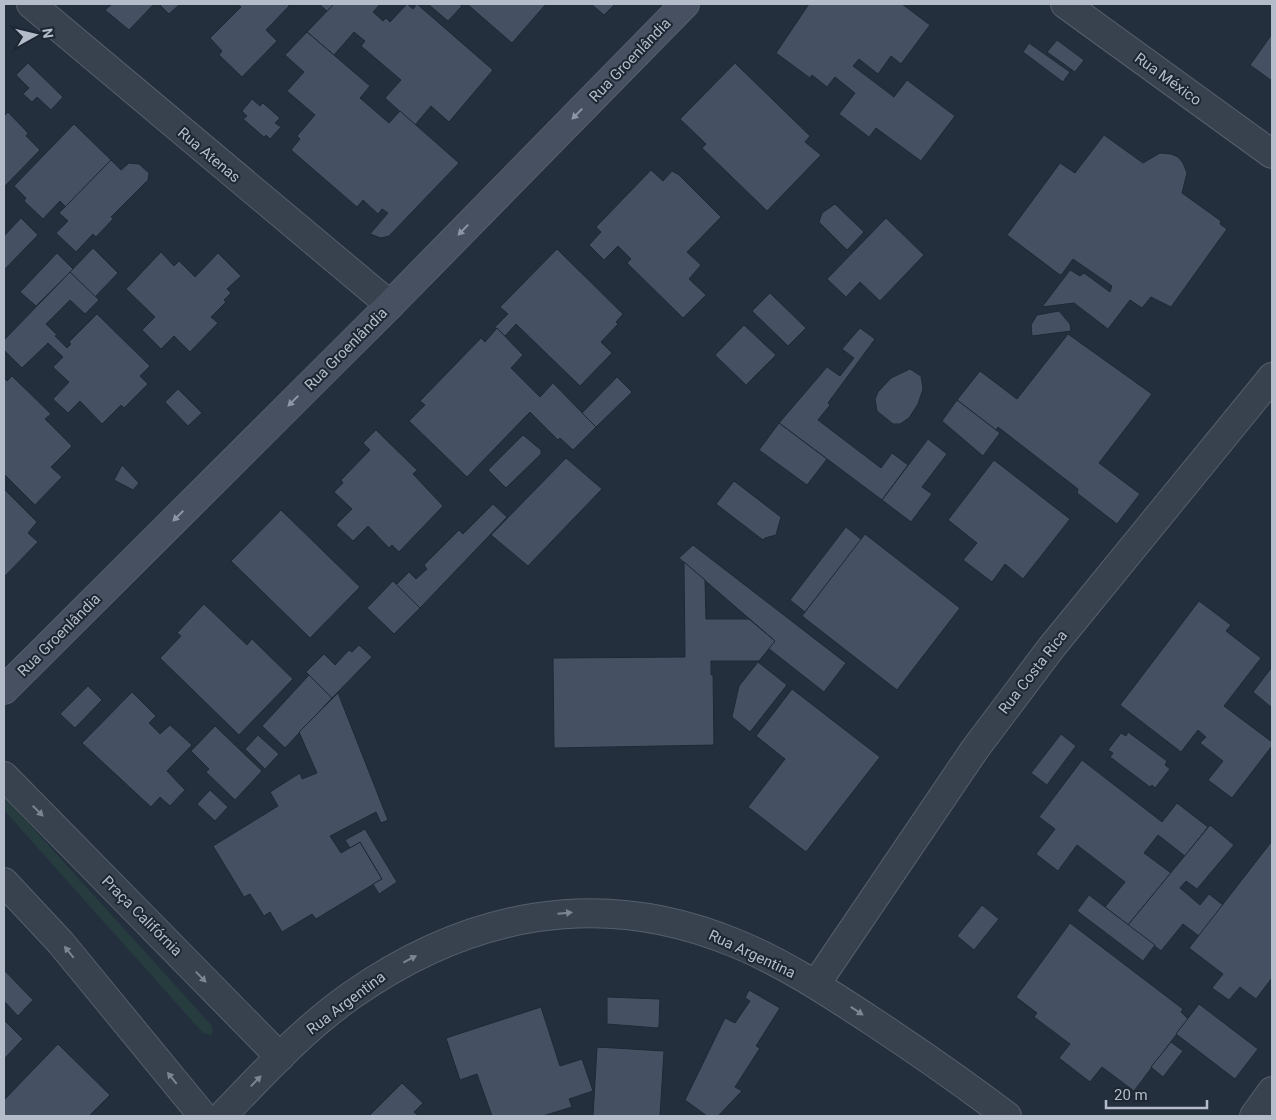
<svg xmlns="http://www.w3.org/2000/svg" width="1276" height="1120" font-family="Roboto,sans-serif">
<rect width="100%" height="100%" fill="#242f3e"/>
<path fill="#263c3f" d="M 4,796 L 212,1026 L 213,1031 L 211,1035 L 203,1033 L 4,810 Z"/>
<g fill="#455162" stroke="#1f2835">
<path d="M 112,4 L 154,4 L 129,30 L 105,10 Z"/>
<path d="M 159,4 L 180,4 L 169,14 Z"/>
<path d="M 238,4 L 287,4 L 289,6 L 266,30 L 277,41 L 242,77 L 219,55 L 222,51 L 210,38 L 241,7 Z"/>
<path d="M 319,4 L 334,4 L 327,11 Z"/>
<path d="M 334,4 L 380,4 L 373,12 L 383,21 L 386,18 L 390,22 L 407,4 L 413,9 L 417,4 L 493,70 L 449,122 L 431,106 L 415,125 L 385,98 L 401,80 L 361,46 L 365,41 L 354,32 L 334,55 L 307,32 Z"/>
<path d="M 428,4 L 459,4 L 462,6 L 448,21 Z"/>
<path d="M 467,4 L 546,4 L 512,43 Z"/>
<path d="M 591,4 L 615,4 L 604,15 Z"/>
<path d="M 809,4 L 902,4 L 930,25 L 901,64 L 891,56 L 878,74 L 859,59 L 853,66 L 894,97 L 907,80 L 955,116 L 921,161 L 876,128 L 869,137 L 839,114 L 855,93 L 835,77 L 827,87 L 812,75 L 810,78 L 776,53 Z"/>
<path d="M 307,32 L 370,86 L 360,98 L 389,123 L 400,111 L 459,163 L 389,236 L 381,238 L 370,234 L 388,213 L 382,209 L 378,214 L 363,200 L 357,207 L 291,150 L 300,139 L 297,136 L 315,115 L 287,91 L 304,72 L 285,55 Z"/>
<path d="M 1272,34 L 1272,81 L 1250,65 Z"/>
<path d="M 1057,40 L 1084,60 L 1075,72 L 1047,52 Z"/>
<path d="M 1029,43 L 1070,72 L 1063,82 L 1023,52 Z"/>
<path d="M 28,63 L 63,97 L 51,110 L 37,97 L 32,102 L 23,94 L 29,88 L 16,75 Z"/>
<path d="M 735,63 L 810,136 L 805,142 L 821,155 L 767,211 L 702,148 L 706,144 L 680,119 Z"/>
<path d="M 252,99 L 260,106 L 263,103 L 280,118 L 275,123 L 281,127 L 270,139 L 266,135 L 264,137 L 243,119 L 247,116 L 242,111 Z"/>
<path d="M 8,112 L 28,133 L 26,136 L 40,150 L 4,187 L 4,113 L 5,115 Z"/>
<path d="M 74,124 L 111,160 L 66,207 L 60,201 L 43,219 L 24,201 L 26,198 L 14,186 Z"/>
<path d="M 1104,135 L 1143,163 L 1160,153 L 1171,154 L 1178,157 L 1183,163 L 1187,173 L 1182,193 L 1221,221 L 1220,224 L 1227,229 L 1171,307 L 1151,297 L 1142,308 L 1130,300 L 1108,329 L 1074,303 L 1042,307 L 1070,270 L 1080,276 L 1084,273 L 1110,292 L 1112,286 L 1073,259 L 1062,274 L 1060,275 L 1007,235 L 1060,163 L 1075,173 Z"/>
<path d="M 111,160 L 121,170 L 129,163 L 139,164 L 149,173 L 148,180 L 111,217 L 113,219 L 96,237 L 93,234 L 76,252 L 56,233 L 68,221 L 59,213 Z"/>
<path d="M 651,170 L 663,181 L 672,171 L 679,175 L 721,217 L 687,252 L 701,265 L 689,279 L 706,295 L 683,318 L 627,263 L 631,259 L 618,246 L 604,260 L 589,245 L 601,232 L 596,227 Z"/>
<path d="M 835,204 L 864,232 L 847,250 L 819,222 L 822,213 Z"/>
<path d="M 21,218 L 38,235 L 4,270 L 4,236 Z"/>
<path d="M 886,218 L 924,255 L 880,301 L 860,282 L 846,297 L 827,279 Z"/>
<path d="M 93,248 L 118,273 L 95,297 L 70,272 Z"/>
<path d="M 557,249 L 623,314 L 616,322 L 618,324 L 601,342 L 612,353 L 580,386 L 516,324 L 505,336 L 495,327 L 508,314 L 500,307 Z"/>
<path d="M 161,252 L 174,266 L 179,261 L 195,277 L 218,253 L 241,276 L 227,289 L 231,293 L 224,300 L 226,302 L 211,317 L 218,323 L 190,352 L 174,336 L 161,349 L 142,330 L 155,317 L 126,289 Z"/>
<path d="M 57,253 L 73,269 L 36,306 L 20,292 Z"/>
<path d="M 70,272 L 99,300 L 85,314 L 70,300 L 46,324 L 57,335 L 55,336 L 67,348 L 71,344 L 69,342 L 97,314 L 150,366 L 140,376 L 148,384 L 124,408 L 121,405 L 102,424 L 80,401 L 68,413 L 53,399 L 69,382 L 53,367 L 63,357 L 48,343 L 22,368 L 4,350 L 4,340 Z"/>
<path d="M 770,293 L 806,328 L 788,346 L 752,311 Z"/>
<path d="M 1059,311 L 1070,324 L 1071,331 L 1032,336 L 1031,325 L 1037,315 Z"/>
<path d="M 744,325 L 776,355 L 746,385 L 715,355 Z"/>
<path d="M 497,328 L 523,355 L 511,368 L 540,397 L 553,383 L 596,427 L 573,450 L 560,438 L 558,440 L 530,412 L 467,477 L 409,421 L 425,405 L 420,401 L 481,338 L 485,342 Z"/>
<path d="M 860,328 L 875,339 L 828,403 L 830,405 L 818,420 L 881,468 L 892,453 L 908,465 L 882,500 L 779,423 L 827,367 L 840,376 L 854,358 L 842,349 Z"/>
<path d="M 1068,334 L 1152,394 L 1099,463 L 1140,494 L 1117,524 L 1077,493 L 1078,489 L 998,427 L 996,430 L 957,400 L 980,371 L 1017,399 Z"/>
<path d="M 910,369 L 921,376 L 923,389 L 918,404 L 909,418 L 900,424 L 893,424 L 877,411 L 875,399 L 878,392 L 891,378 Z"/>
<path d="M 12,376 L 51,414 L 45,419 L 72,446 L 51,467 L 62,477 L 35,505 L 4,474 L 4,378 L 7,381 Z"/>
<path d="M 617,377 L 632,392 L 596,427 L 582,413 Z"/>
<path d="M 178,389 L 202,413 L 188,426 L 165,402 Z"/>
<path d="M 957,400 L 1000,433 L 983,456 L 942,421 Z"/>
<path d="M 779,423 L 827,459 L 807,485 L 759,450 Z"/>
<path d="M 376,430 L 417,470 L 413,474 L 443,506 L 399,552 L 392,545 L 389,548 L 368,526 L 353,541 L 336,525 L 352,509 L 334,492 L 343,483 L 341,480 L 370,450 L 363,443 Z"/>
<path d="M 523,435 L 541,450 L 541,454 L 506,488 L 488,470 Z"/>
<path d="M 928,439 L 947,454 L 922,487 L 932,494 L 911,522 L 882,500 Z"/>
<path d="M 566,458 L 602,489 L 528,566 L 491,535 Z"/>
<path d="M 994,460 L 1070,519 L 1023,579 L 1005,564 L 992,582 L 963,560 L 977,543 L 948,520 Z"/>
<path d="M 122,465 L 139,483 L 133,490 L 114,480 Z"/>
<path d="M 734,481 L 781,517 L 776,535 L 765,538 L 763,540 L 716,504 Z"/>
<path d="M 4,489 L 37,522 L 28,533 L 38,542 L 4,577 Z"/>
<path d="M 493,504 L 507,517 L 420,608 L 396,585 L 409,572 L 416,579 L 427,569 L 424,565 L 459,530 L 463,534 Z"/>
<path d="M 281,510 L 360,587 L 310,638 L 231,561 Z"/>
<path d="M 846,527 L 862,540 L 805,612 L 790,600 Z"/>
<path d="M 865,534 L 960,608 L 897,690 L 802,616 Z"/>
<path d="M 693,545 L 846,663 L 824,692 L 768,648 L 775,641 L 679,558 Z"/>
<path d="M 684,562 L 705,580 L 706,619 L 749,619 L 775,641 L 759,661 L 711,661 L 711,675 L 713,674 L 714,745 L 554,748 L 553,658 L 685,657 Z"/>
<path d="M 393,581 L 420,608 L 394,634 L 367,608 Z"/>
<path d="M 1199,601 L 1231,625 L 1226,631 L 1261,658 L 1224,706 L 1272,742 L 1272,746 L 1232,798 L 1208,780 L 1223,761 L 1200,743 L 1206,737 L 1198,730 L 1181,752 L 1120,705 Z"/>
<path d="M 204,604 L 247,645 L 252,639 L 293,679 L 239,735 L 160,658 L 181,636 L 177,633 Z"/>
<path d="M 359,645 L 372,657 L 332,698 L 306,672 L 324,654 L 335,665 L 349,650 L 352,652 Z"/>
<path d="M 758,662 L 787,685 L 750,732 L 732,717 L 739,686 Z"/>
<path d="M 1272,667 L 1272,706 L 1271,707 L 1253,692 Z"/>
<path d="M 309,675 L 332,698 L 285,748 L 262,726 Z"/>
<path d="M 88,686 L 102,700 L 75,728 L 60,714 Z"/>
<path d="M 792,689 L 880,757 L 806,852 L 748,807 L 785,759 L 756,736 Z"/>
<path d="M 132,692 L 156,716 L 149,723 L 160,734 L 170,725 L 192,745 L 167,771 L 185,790 L 170,806 L 160,797 L 151,807 L 82,743 Z"/>
<path d="M 338,693 L 388,820 L 381,823 L 376,812 L 330,836 L 341,853 L 360,842 L 382,879 L 316,919 L 312,914 L 282,932 L 270,912 L 264,916 L 250,894 L 244,897 L 213,846 L 278,806 L 270,792 L 300,773 L 302,779 L 317,773 L 299,732 Z"/>
<path d="M 215,726 L 262,771 L 235,800 L 206,772 L 209,769 L 191,751 Z"/>
<path d="M 1128,732 L 1167,761 L 1165,765 L 1170,769 L 1155,788 L 1152,785 L 1150,787 L 1110,757 L 1113,753 L 1108,750 L 1121,733 L 1126,736 Z"/>
<path d="M 1061,734 L 1076,746 L 1047,785 L 1031,773 Z"/>
<path d="M 258,735 L 279,754 L 265,769 L 245,749 Z"/>
<path d="M 1082,760 L 1162,822 L 1177,803 L 1208,827 L 1185,856 L 1158,835 L 1144,853 L 1171,873 L 1128,925 L 1105,907 L 1125,882 L 1077,845 L 1058,871 L 1036,854 L 1055,829 L 1039,817 Z"/>
<path d="M 210,790 L 228,807 L 215,821 L 197,804 Z"/>
<path d="M 1210,825 L 1234,845 L 1197,889 L 1186,881 L 1180,888 L 1200,905 L 1209,894 L 1223,905 L 1199,936 L 1183,924 L 1161,951 L 1128,925 Z"/>
<path d="M 365,829 L 397,882 L 379,894 L 373,884 L 382,879 L 360,842 L 350,848 L 345,840 Z"/>
<path d="M 1272,841 L 1272,978 L 1256,999 L 1240,987 L 1229,1000 L 1212,988 L 1223,974 L 1189,948 Z"/>
<path d="M 1089,895 L 1155,945 L 1143,961 L 1077,911 Z"/>
<path d="M 982,905 L 999,919 L 974,950 L 957,936 Z"/>
<path d="M 1070,923 L 1183,1009 L 1181,1012 L 1188,1019 L 1134,1091 L 1102,1067 L 1090,1082 L 1059,1058 L 1070,1044 L 1034,1017 L 1037,1013 L 1016,997 Z"/>
<path d="M 4,970 L 33,1000 L 18,1016 L 4,1001 Z"/>
<path d="M 749,990 L 780,1008 L 756,1046 L 760,1048 L 735,1087 L 742,1091 L 718,1116 L 707,1116 L 685,1100 L 725,1018 L 735,1023 L 750,1001 L 745,998 Z"/>
<path d="M 607,997 L 660,999 L 659,1026 L 658,1028 L 607,1024 Z"/>
<path d="M 1199,1004 L 1258,1049 L 1235,1079 L 1176,1034 Z"/>
<path d="M 541,1007 L 560,1066 L 582,1059 L 593,1091 L 569,1099 L 572,1107 L 543,1116 L 492,1116 L 477,1074 L 460,1080 L 446,1038 Z"/>
<path d="M 4,1020 L 23,1039 L 4,1059 Z"/>
<path d="M 1171,1042 L 1183,1051 L 1163,1077 L 1151,1067 Z"/>
<path d="M 58,1044 L 110,1095 L 89,1116 L 4,1116 L 4,1100 Z"/>
<path d="M 597,1047 L 664,1051 L 660,1116 L 593,1116 Z"/>
<path d="M 402,1083 L 423,1103 L 414,1112 L 418,1116 L 369,1116 Z"/>
</g>
<g fill="none" stroke-linecap="round" stroke-linejoin="round">
<g stroke="#565f6c" stroke-width="30">
<g id="minor">
<path d="M 31,4 L 390,305"/>
<path d="M 1065,4 L 1272,154"/>
<path d="M 816,984 L 975,749 L 1051,648 L 1272,377"/>
<path d="M 1254,1116 L 1272,1091"/>
</g>
</g>
<g stroke="#565f6c" stroke-width="30">
<g id="tertiary">
<path d="M 4,776 L 280,1057"/>
<path d="M 4,882 L 61,943 L 203,1116"/>
<path d="M 222,1116 C 263,1074 303,1029 352,995 C 469,913 600,887 735,943 C 782,962 826,991 869,1019 C 916,1050 962,1082 1007,1116"/>
</g>
</g>
<g stroke="#565f6c" stroke-width="30">
<path id="secondary" d="M 4,690 L 390,305 L 685,4"/>
</g>
<use href="#minor" stroke="#38414e" stroke-width="28"/>
<use href="#tertiary" stroke="#38414e" stroke-width="28"/>
<use href="#secondary" stroke="#465061" stroke-width="28"/>
</g>
<defs><path id="oneway-solid" d="M-6-.8H1V-3.2L6.5 0L1 3.2V.8H-6Z" transform="scale(1.25)"/></defs>
<g fill="#8e96a5">
<use href="#oneway-solid" transform="translate(577 114) rotate(134)"/>
<use href="#oneway-solid" transform="translate(463 230) rotate(134)"/>
<use href="#oneway-solid" transform="translate(293 401) rotate(135)"/>
<use href="#oneway-solid" transform="translate(178 516) rotate(135)"/>
</g>
<g fill="#7c8592">
<use href="#oneway-solid" transform="translate(38 811) rotate(45)"/>
<use href="#oneway-solid" transform="translate(565 913) rotate(-5)"/>
<use href="#oneway-solid" transform="translate(69 952) rotate(-129)"/>
<use href="#oneway-solid" transform="translate(410 959) rotate(-28)"/>
<use href="#oneway-solid" transform="translate(201 977) rotate(46)"/>
<use href="#oneway-solid" transform="translate(857 1011) rotate(33)"/>
<use href="#oneway-solid" transform="translate(172 1078) rotate(-129)"/>
<use href="#oneway-solid" transform="translate(256 1081) rotate(-46)"/>
</g>
<g text-anchor="middle" stroke-width="4" stroke-linejoin="round" paint-order="stroke">
<g font-size="15" fill="#b4bcc9" stroke="#1d2633">
<text transform="translate(630 60) rotate(-46)" y="5">Rua Groenlândia</text>
<text transform="translate(1168 79) rotate(36)" y="5">Rua México</text>
<text transform="translate(209 155) rotate(40)" y="5">Rua Atenas</text>
<text transform="translate(346 349) rotate(-45)" y="5">Rua Groenlândia</text>
<text transform="translate(59 635) rotate(-45)" y="5">Rua Groenlândia</text>
<text transform="translate(1033 672) rotate(-52)" y="5">Rua Costa Rica</text>
<text transform="translate(142 916) rotate(45)" y="5">Praça Califórnia</text>
<text transform="translate(752 954) rotate(25)" y="5">Rua Argentina</text>
<text transform="translate(346 1003) rotate(-37)" y="5">Rua Argentina</text>
</g>
</g>
<rect width="1276" height="1120" fill="none" stroke="#b4bcc9" stroke-width="10"/>
<g transform="translate(35 35) rotate(82)" stroke="#1d2633" stroke-width="4" paint-order="stroke">
<path d="M0-4L9 19L0 12L-9 19Z" fill="#b4bcc9"/>
<text y="-8" font-size="14" font-weight="bold" text-anchor="middle" fill="#b4bcc9">N</text>
</g>
<path d="M1106 1100v8h101v-8" fill="none" stroke="#b4bcc9" stroke-width="2.5"/>
<text x="1114" y="1100" font-size="15" fill="#b4bcc9" stroke="#1d2633" stroke-width="4" paint-order="stroke">20 m</text>
</svg>
